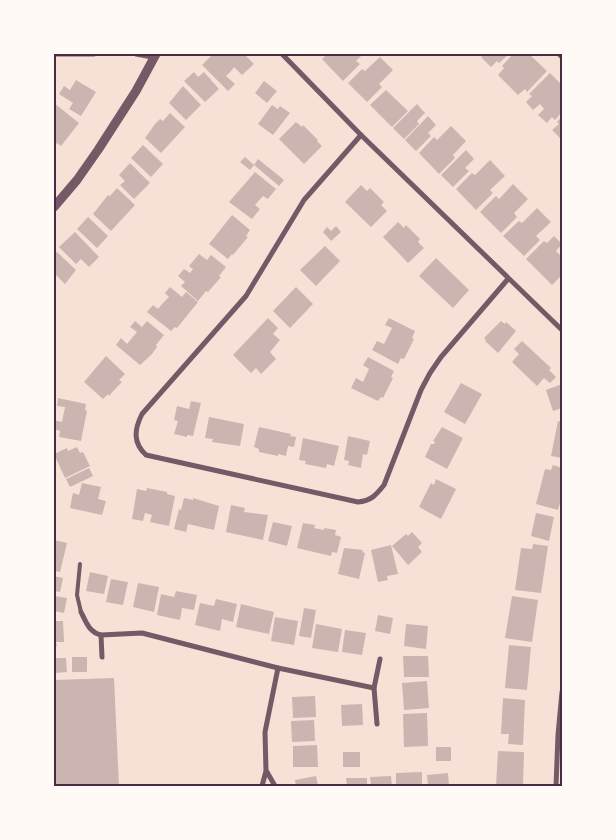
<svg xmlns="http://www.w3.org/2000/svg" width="616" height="840" font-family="'Archivo Narrow',sans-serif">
<rect width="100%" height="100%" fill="#f7e1d7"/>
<g fill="#ccb4b1">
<path d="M 213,54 L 244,54 L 254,64 L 242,75 L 234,67 L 232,70 L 226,76 L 235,84 L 228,91 L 202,65 Z"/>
<path d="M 327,54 L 363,54 L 356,61 L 360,64 L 343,81 L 322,59 Z"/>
<path d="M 484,54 L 509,54 L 499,63 L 497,61 L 491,67 L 481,57 Z"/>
<path d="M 513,54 L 529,54 L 547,71 L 527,92 L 525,89 L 518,95 L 498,75 L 504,68 L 502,66 Z"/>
<path d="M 380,57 L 393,70 L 379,84 L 382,87 L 367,102 L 348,83 L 362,69 L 365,71 Z"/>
<path d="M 194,72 L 198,77 L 204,72 L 219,89 L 205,102 L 184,81 Z"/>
<path d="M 550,73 L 562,85 L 562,112 L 555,120 L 552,117 L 547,123 L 538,115 L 544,109 L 540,104 L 533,110 L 526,102 L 532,96 L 529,94 Z"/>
<path d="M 76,80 L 96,92 L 81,116 L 69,109 L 73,103 L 59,94 L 64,86 L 70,90 Z"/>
<path d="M 264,81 L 277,91 L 267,103 L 255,93 Z"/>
<path d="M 183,86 L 201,105 L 186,120 L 169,103 Z"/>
<path d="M 386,90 L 408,111 L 392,127 L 370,105 Z"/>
<path d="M 54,103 L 79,123 L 61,146 L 57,143 L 54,147 Z"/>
<path d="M 417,104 L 425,113 L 417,121 L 419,124 L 404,139 L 393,128 Z"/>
<path d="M 272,105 L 278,109 L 280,106 L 290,113 L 273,135 L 258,124 Z"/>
<path d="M 170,113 L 185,127 L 161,153 L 145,138 L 155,124 L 160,119 L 163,121 Z"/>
<path d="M 428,116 L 436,125 L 428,133 L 431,136 L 416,151 L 405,140 Z"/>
<path d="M 562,116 L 562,140 L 552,130 L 559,124 L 557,122 Z"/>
<path d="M 296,122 L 302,127 L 303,125 L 318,140 L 317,141 L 322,146 L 304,164 L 279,139 Z"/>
<path d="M 451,126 L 466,141 L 453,155 L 455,158 L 439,174 L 419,153 L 434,137 L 437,140 Z"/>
<path d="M 143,145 L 163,164 L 151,177 L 131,158 Z"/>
<path d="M 466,150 L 474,159 L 465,168 L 469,171 L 453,187 L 441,175 Z"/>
<path d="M 245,157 L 254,165 L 258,159 L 284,180 L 279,186 L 254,165 L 250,170 L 240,162 Z"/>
<path d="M 490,160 L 505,176 L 490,190 L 493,193 L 476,210 L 456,189 L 472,173 L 475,175 Z"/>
<path d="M 130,163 L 150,183 L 134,199 L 120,185 L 125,181 L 119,175 Z"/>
<path d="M 255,172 L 276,189 L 268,199 L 263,196 L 255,205 L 260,209 L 252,219 L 229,202 Z"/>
<path d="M 513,184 L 528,199 L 514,213 L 517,217 L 501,233 L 480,212 L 496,196 L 499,199 Z"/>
<path d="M 361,185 L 367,191 L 370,188 L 384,202 L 381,205 L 387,211 L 371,227 L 345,202 Z"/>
<path d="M 117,188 L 135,205 L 111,231 L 93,214 L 108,195 L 110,196 Z"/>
<path d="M 537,208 L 551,222 L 536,236 L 540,240 L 524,256 L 503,236 L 519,221 L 522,223 Z"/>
<path d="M 232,215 L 250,230 L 246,236 L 248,237 L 233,255 L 232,254 L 228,259 L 209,244 Z"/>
<path d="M 88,217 L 108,236 L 97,248 L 77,229 Z"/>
<path d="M 398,222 L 404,228 L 406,225 L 420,239 L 418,242 L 424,248 L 408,263 L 383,237 Z"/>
<path d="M 336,226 L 341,232 L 331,241 L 323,232 L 327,227 L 331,231 Z"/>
<path d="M 75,232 L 99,257 L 89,267 L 81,259 L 76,264 L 59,247 Z"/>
<path d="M 554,236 L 562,244 L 556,251 L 560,255 L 562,253 L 562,275 L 552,285 L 526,259 L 544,241 L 547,243 Z"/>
<path d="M 325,246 L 340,261 L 316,286 L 300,270 Z"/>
<path d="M 57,252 L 76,270 L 65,284 L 54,273 L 54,255 Z"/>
<path d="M 199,254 L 207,260 L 211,255 L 226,267 L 219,276 L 221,277 L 208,292 L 206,291 L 198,301 L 181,286 L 185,282 L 178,276 L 184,269 L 190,273 L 193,269 L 189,266 Z"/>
<path d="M 436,258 L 469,290 L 453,308 L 419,276 Z"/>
<path d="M 170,287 L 182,297 L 186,292 L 198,302 L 177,328 L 175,327 L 171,331 L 147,312 L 153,305 L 158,309 L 163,303 L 169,297 L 165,293 Z"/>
<path d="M 296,287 L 313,304 L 290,328 L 273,311 Z"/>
<path d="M 268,318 L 278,328 L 273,334 L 280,340 L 270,352 L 276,359 L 261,374 L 256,368 L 251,373 L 233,355 Z"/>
<path d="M 389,318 L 415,331 L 412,338 L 414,339 L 404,359 L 401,358 L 398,364 L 372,350 L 377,341 L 384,344 L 392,328 L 385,325 Z"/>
<path d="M 135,321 L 142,327 L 147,321 L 164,335 L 156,345 L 157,347 L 152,354 L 140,365 L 116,345 L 121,338 L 127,344 L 137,332 L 130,327 Z"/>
<path d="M 501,321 L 505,324 L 506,322 L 516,331 L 498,353 L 485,341 L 486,340 L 484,338 Z"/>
<path d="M 522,341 L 551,368 L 549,370 L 556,377 L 550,383 L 544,378 L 537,386 L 512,362 L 519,354 L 514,349 Z"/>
<path d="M 106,356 L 125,374 L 119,380 L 122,382 L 116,388 L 109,396 L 108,394 L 103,399 L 84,382 Z"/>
<path d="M 368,357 L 394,371 L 391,377 L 393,378 L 383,398 L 381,397 L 378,401 L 351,388 L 356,378 L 363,382 L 369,369 L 363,365 Z"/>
<path d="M 461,383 L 482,394 L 465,424 L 444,412 Z"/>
<path d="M 562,384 L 562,408 L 553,411 L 546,390 Z"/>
<path d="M 58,398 L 86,404 L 85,410 L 87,411 L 81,441 L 59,437 L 60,431 L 54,429 L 54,420 L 62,422 L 65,407 L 57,406 Z"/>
<path d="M 191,401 L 201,403 L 193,436 L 187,435 L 187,437 L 174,434 L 178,421 L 174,420 L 177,406 L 189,409 Z"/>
<path d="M 209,417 L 244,424 L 240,446 L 212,442 L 213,439 L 205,438 Z"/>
<path d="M 558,421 L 562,422 L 562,458 L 551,456 Z"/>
<path d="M 259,427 L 291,434 L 290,436 L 296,437 L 294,447 L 288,446 L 286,456 L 278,454 L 278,456 L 259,452 L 259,449 L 254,447 Z"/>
<path d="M 442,427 L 463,438 L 447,469 L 425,457 L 431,444 L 434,444 L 435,442 L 433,441 Z"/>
<path d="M 348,436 L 370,441 L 367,455 L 363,454 L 361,468 L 348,465 L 349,461 L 344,460 Z"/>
<path d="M 303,438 L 339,446 L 334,466 L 327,464 L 326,468 L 305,464 L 306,461 L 299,460 Z"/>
<path d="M 77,447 L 80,453 L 83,452 L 90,466 L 65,478 L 54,454 L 67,448 L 68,451 Z"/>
<path d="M 553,465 L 562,468 L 562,496 L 558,510 L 536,504 L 545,469 L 551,470 Z"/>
<path d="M 89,468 L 93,476 L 70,487 L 66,479 Z"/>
<path d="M 436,479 L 456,489 L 441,519 L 419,507 L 431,483 L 434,485 Z"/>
<path d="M 82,483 L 101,487 L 98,499 L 106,501 L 102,515 L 70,508 L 73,493 L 79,495 Z"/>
<path d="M 147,488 L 167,492 L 167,494 L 175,496 L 169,526 L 150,522 L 152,515 L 145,513 L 143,521 L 132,519 L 137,489 L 146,491 Z"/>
<path d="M 184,498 L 193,500 L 193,498 L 219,506 L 214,530 L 188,524 L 186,532 L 174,529 L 179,509 L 181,510 Z"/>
<path d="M 231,505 L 245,508 L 244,512 L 268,515 L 263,540 L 226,532 Z"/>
<path d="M 536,513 L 554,517 L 549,541 L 531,536 Z"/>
<path d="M 273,522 L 292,526 L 287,546 L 268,541 Z"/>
<path d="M 303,523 L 315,525 L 314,528 L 324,530 L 324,528 L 336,530 L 335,535 L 341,537 L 337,553 L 332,552 L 331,556 L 297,548 Z"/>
<path d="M 412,532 L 422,543 L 418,547 L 422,552 L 408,565 L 392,546 L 406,534 L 408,536 Z"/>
<path d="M 54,540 L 67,543 L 60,572 L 54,571 Z"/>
<path d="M 533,544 L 548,546 L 541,593 L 515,590 L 521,548 L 532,549 Z"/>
<path d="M 391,545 L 398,574 L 387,576 L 388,580 L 378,582 L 371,550 Z"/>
<path d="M 344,548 L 363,550 L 362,552 L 365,553 L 359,579 L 338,574 Z"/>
<path d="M 90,572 L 108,576 L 104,594 L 86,591 Z"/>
<path d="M 54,576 L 63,578 L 60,592 L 54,591 Z"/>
<path d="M 111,579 L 128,582 L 123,605 L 106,602 Z"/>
<path d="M 138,583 L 159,587 L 154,612 L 133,607 Z"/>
<path d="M 176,591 L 197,595 L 194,610 L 182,608 L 180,620 L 157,615 L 161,594 L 174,597 Z"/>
<path d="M 54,596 L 67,598 L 64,613 L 54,611 Z"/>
<path d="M 512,596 L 538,600 L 532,642 L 505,638 Z"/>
<path d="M 216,599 L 237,604 L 233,622 L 222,619 L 220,631 L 195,625 L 200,603 L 214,606 Z"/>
<path d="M 241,604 L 274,612 L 269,634 L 236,627 Z"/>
<path d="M 304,608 L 316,610 L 311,638 L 299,636 Z"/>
<path d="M 378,615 L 393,618 L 390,634 L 375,631 Z"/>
<path d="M 275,617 L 298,621 L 294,645 L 271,641 Z"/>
<path d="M 54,621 L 63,621 L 64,642 L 56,642 L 57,646 L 54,646 Z"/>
<path d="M 316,624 L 342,629 L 338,652 L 312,648 Z"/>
<path d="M 406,624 L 428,626 L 426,649 L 404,646 Z"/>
<path d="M 345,630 L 366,633 L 362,655 L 342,652 Z"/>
<path d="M 509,645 L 531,647 L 527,690 L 505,688 Z"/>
<path d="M 54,653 L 55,653 L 56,658 L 66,658 L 67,672 L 54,673 Z"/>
<path d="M 403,656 L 428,656 L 429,677 L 404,677 Z"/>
<rect x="72" y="657" width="15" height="15"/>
<path d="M 114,678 L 119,786 L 54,786 L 54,680 Z"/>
<path d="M 427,681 L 429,708 L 404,710 L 402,683 Z"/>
<path d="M 315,696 L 316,717 L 293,718 L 292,697 Z"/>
<path d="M 503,698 L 525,700 L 523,745 L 508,744 L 509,734 L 501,734 Z"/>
<path d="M 362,704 L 363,725 L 342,726 L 341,705 Z"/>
<path d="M 427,713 L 428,746 L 404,747 L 403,714 Z"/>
<path d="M 314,720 L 315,741 L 292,742 L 291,721 Z"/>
<path d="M 317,745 L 318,767 L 293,767 L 293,746 Z"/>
<rect x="436" y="747" width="15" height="14"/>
<path d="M 498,751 L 524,752 L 523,786 L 496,786 Z"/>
<rect x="343" y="752" width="17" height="15"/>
<path d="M 422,772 L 422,786 L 396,786 L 396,773 Z"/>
<path d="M 448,773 L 449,786 L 428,786 L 427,775 Z"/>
<path d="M 316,776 L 318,786 L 296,786 L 295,780 Z"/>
<path d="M 391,776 L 392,786 L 371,786 L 370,777 Z"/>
<path d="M 346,778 L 367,778 L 367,786 L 347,786 Z"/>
</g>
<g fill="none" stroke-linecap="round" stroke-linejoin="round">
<path stroke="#755966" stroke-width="4" d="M 80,564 L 77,595 L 81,612"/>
<g stroke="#755966" stroke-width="5">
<path d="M 56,54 L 94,54"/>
<path d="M 136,54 L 152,57"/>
<path d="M 282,54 L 361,135 L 562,330"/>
<path d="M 559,54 L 562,57"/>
<path d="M 361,135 L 304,200 L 246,296 L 142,414 C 134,430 133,443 146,455 L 358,502 C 371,501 376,495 384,485 L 421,390 L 430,373 L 441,357 L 508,279"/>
<path d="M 81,612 C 86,622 89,632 101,635 L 142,633 L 278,668 L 374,688"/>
<path d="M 101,635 L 102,657"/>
<path d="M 377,724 L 374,688 L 380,659"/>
<path d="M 267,772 L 275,786"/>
<path d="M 262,786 L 266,771 L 265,732 L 278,668"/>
<path d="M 556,786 L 558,735 L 562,692"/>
</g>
<path stroke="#755966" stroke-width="9" d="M 54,207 L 77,180 L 98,150 L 136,91 L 156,54"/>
</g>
<rect width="616" height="840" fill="none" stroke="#fffaf5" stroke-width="110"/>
<rect x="55" y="55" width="506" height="730" fill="none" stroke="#4a2c40" stroke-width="2"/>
</svg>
